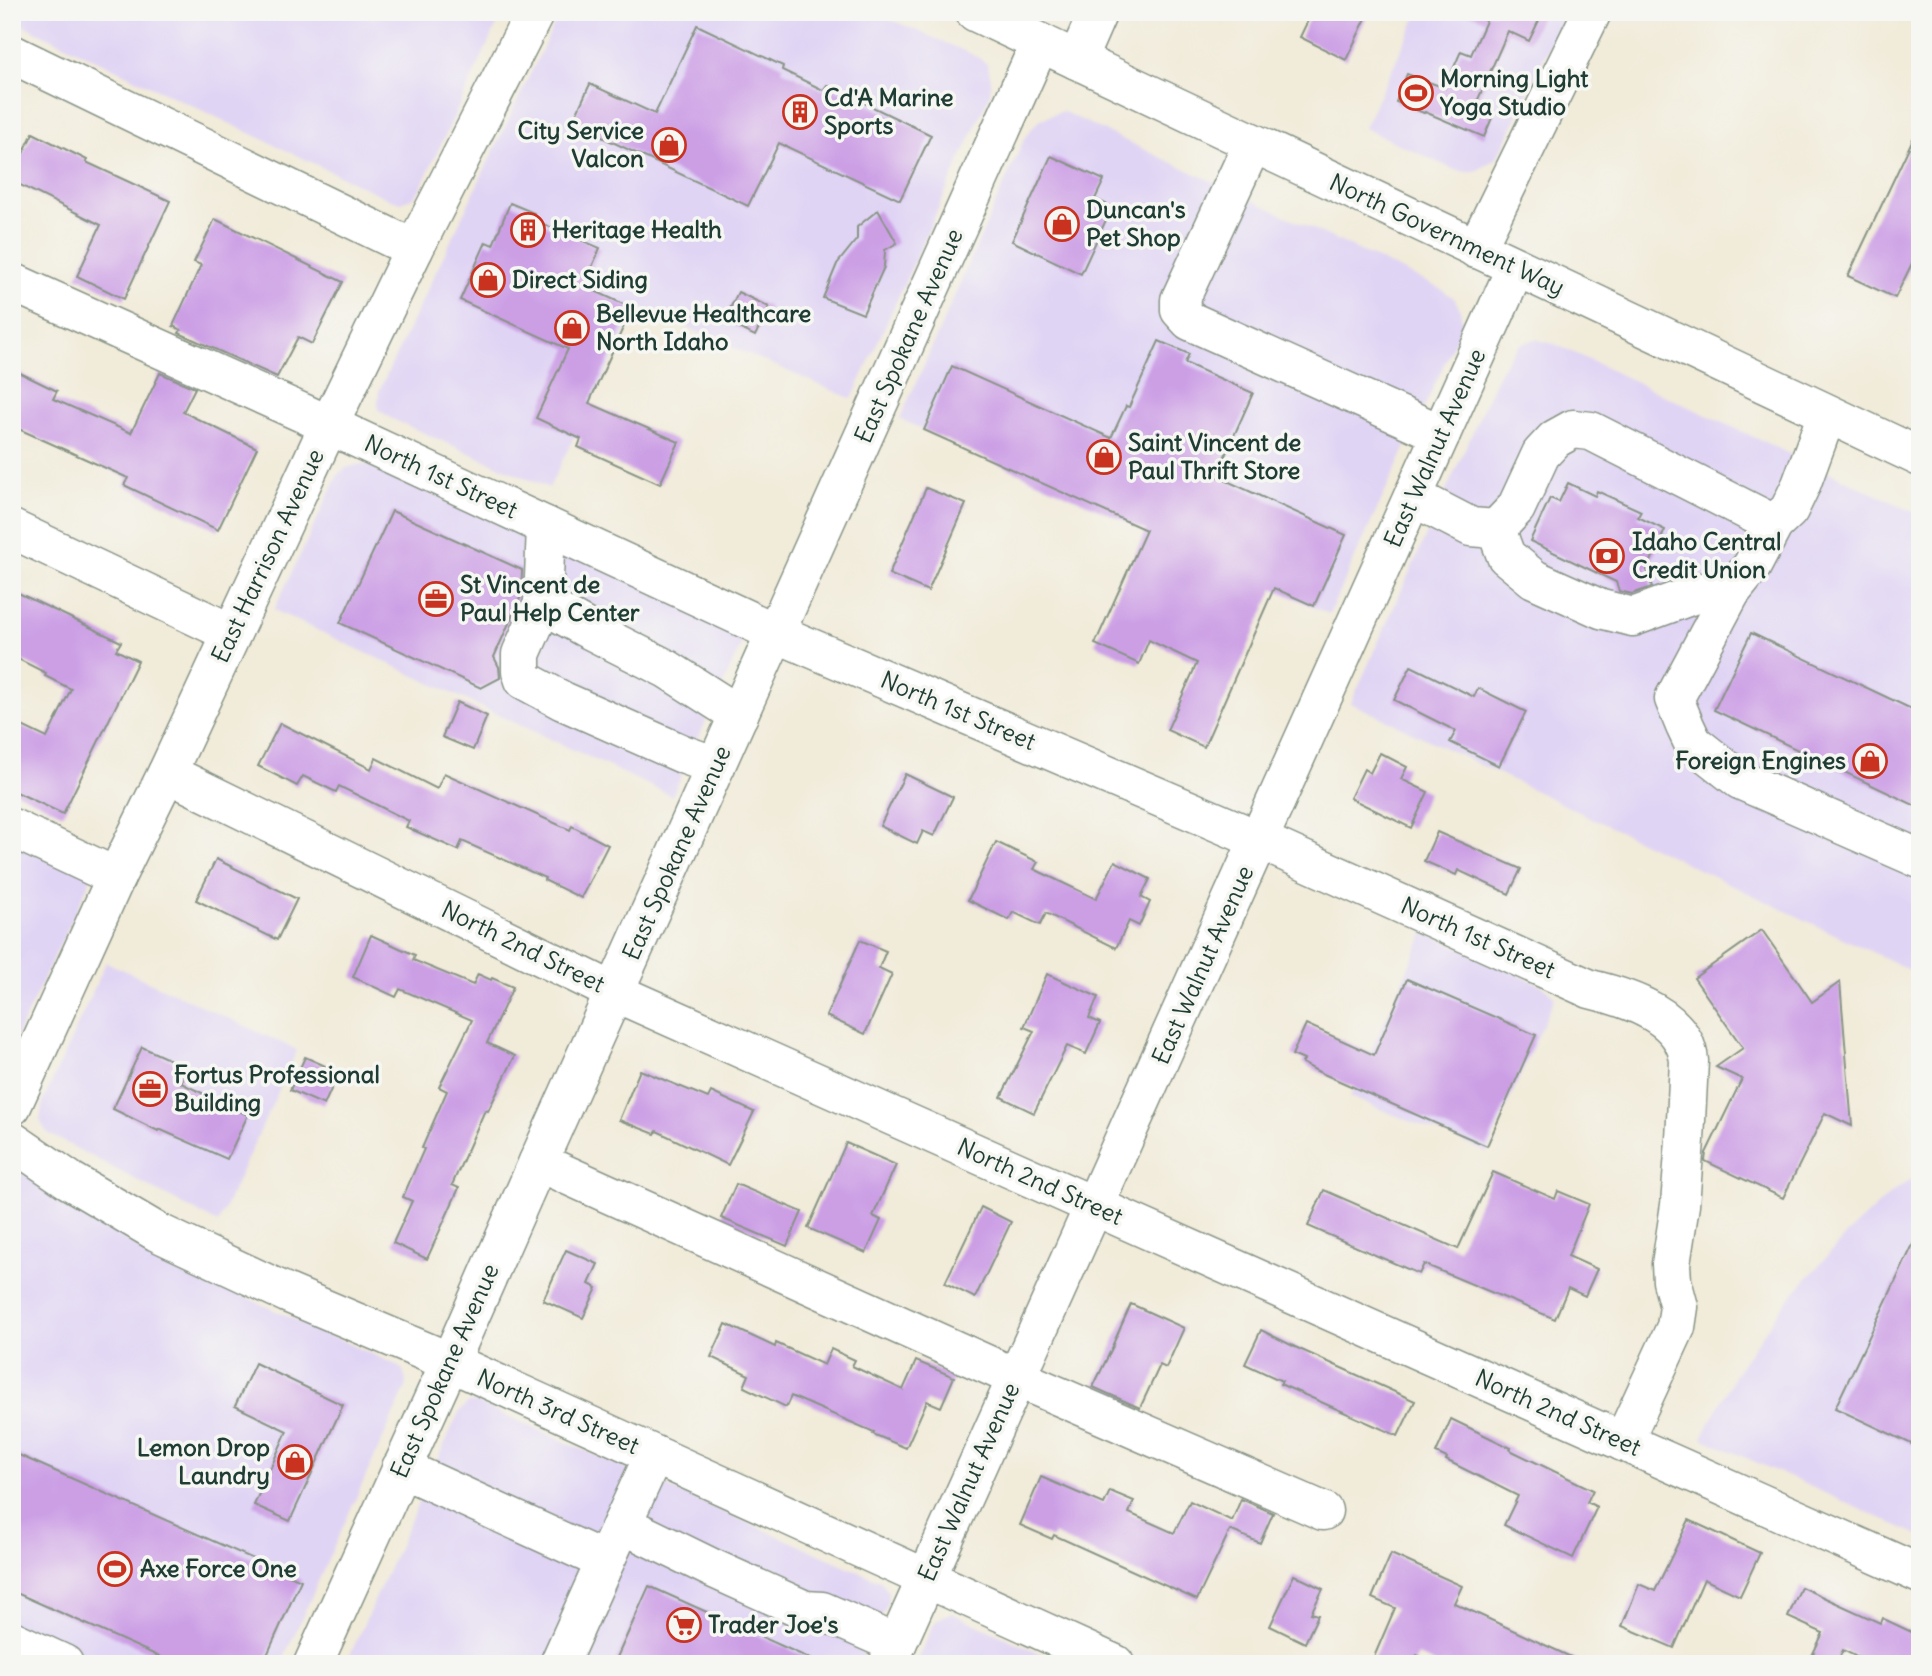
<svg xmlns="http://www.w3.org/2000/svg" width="1932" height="1676" font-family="Delius,sans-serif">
<rect width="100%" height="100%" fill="#f6f6f2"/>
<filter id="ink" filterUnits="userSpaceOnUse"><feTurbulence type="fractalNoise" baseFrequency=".0143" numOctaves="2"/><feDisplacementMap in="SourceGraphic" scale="14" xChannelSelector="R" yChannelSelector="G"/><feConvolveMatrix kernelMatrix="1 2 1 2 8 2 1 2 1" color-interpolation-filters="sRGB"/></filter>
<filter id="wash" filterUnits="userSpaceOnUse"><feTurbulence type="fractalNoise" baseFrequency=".00686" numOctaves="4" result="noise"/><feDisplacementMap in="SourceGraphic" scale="28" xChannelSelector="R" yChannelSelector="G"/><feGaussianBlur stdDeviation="1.57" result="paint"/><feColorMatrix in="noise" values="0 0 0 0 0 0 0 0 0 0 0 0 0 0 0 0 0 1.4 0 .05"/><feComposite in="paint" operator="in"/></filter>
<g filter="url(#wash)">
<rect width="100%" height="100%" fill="#f1ebd9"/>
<g fill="#e0d4f4">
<path d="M 12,12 L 503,12 L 420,189 L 414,197 L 401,202 L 391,200 L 12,20 Z"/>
<path d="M 560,12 L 873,12 L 976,56 L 987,64 L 991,79 L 990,94 L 852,399 L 638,306 L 549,488 L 390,418 L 379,410 L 378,402 L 379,391 Z"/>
<path d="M 1419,12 L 1565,12 L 1502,149 L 1495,159 L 1478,170 L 1467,172 L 1455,170 L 1364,128 Z"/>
<path d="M 1062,111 L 1441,289 L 1454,298 L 1460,309 L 1462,323 L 1457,336 L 1329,614 L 900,419 L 1025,137 L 1039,120 Z"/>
<path d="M 1535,339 L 1557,345 L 1920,515 L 1920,975 L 1351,703 L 1499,373 L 1509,357 L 1520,345 Z"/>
<path d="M 361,464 L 371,466 L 732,624 L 742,636 L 741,645 L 672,796 L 274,610 L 339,473 L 346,468 Z"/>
<path d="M 12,809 L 103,853 L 12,1046 Z"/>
<path d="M 1425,932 L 1543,986 L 1555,997 L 1487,1152 L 1350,1097 Z"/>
<path d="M 106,962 L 297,1050 L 218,1223 L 51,1135 L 45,1130 L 40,1120 L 43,1102 Z"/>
<path d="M 18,1173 L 27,1175 L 75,1208 L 127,1241 L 194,1274 L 396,1365 L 403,1370 L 407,1385 L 281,1664 L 12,1664 L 12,1174 Z"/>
<path d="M 1920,1173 L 1920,1536 L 1702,1438 L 1737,1371 L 1757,1342 L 1787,1301 L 1847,1234 L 1890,1194 Z"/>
<path d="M 468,1403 L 477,1403 L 880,1581 L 885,1586 L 888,1592 L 887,1604 L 860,1664 L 346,1664 L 459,1412 Z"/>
<path d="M 951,1613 L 1063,1664 L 916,1664 L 934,1624 L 938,1619 Z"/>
</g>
<g id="blocks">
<g fill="#cc9fe5">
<path d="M 1312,12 L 1369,12 L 1346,60 L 1300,37 Z"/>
<path d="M 1467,12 L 1543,12 L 1529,41 L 1508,31 L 1476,104 L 1494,113 L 1484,137 L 1425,112 L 1424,113 L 1396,102 L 1407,74 L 1445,88 L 1461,51 L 1471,55 L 1486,21 Z"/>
<path d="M 697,25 L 783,66 L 782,70 L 823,90 L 827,85 L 931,135 L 900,200 L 779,143 L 748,206 L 572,123 L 590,84 L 655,114 Z"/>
<path d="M 1920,124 L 1920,247 L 1895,298 L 1848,276 Z"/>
<path d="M 33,133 L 87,160 L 86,162 L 170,201 L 124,299 L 77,276 L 101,225 L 12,181 L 12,176 Z"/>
<path d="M 1051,156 L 1104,180 L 1095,199 L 1112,207 L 1081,274 L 1012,241 Z"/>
<path d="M 510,203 L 534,213 L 531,219 L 600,248 L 584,286 L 632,308 L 589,403 L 679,442 L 660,484 L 578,447 L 581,439 L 536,418 L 568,349 L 460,300 L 486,242 L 493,245 Z"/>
<path d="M 878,210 L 897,243 L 885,250 L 884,267 L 863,314 L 823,298 L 837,264 L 857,239 L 857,227 Z"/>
<path d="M 215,219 L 343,282 L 312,344 L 298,337 L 277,377 L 179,333 L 181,330 L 173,326 L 201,265 L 194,262 Z"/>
<path d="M 738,292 L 769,307 L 755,336 L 724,321 Z"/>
<path d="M 1159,341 L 1189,354 L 1185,363 L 1253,393 L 1216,476 L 1346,535 L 1314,606 L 1274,588 L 1204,747 L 1167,730 L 1197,663 L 1149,640 L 1139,664 L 1095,644 L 1146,530 L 924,430 L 952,366 L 1111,438 L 1126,406 L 1129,407 Z"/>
<path d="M 12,369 L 57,391 L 53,399 L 131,433 L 160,373 L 195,388 L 183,412 L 257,448 L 218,530 L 124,485 L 128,478 L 12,426 Z"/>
<path d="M 1568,483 L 1595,496 L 1597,491 L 1641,511 L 1638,517 L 1665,530 L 1647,570 L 1652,587 L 1632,594 L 1619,591 L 1616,582 L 1530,541 L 1550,498 L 1559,502 Z"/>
<path d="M 926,488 L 966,504 L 928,591 L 889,574 Z"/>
<path d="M 392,511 L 522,570 L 521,596 L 494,657 L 499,667 L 500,678 L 481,688 L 340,623 Z"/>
<path d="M 12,590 L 121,642 L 116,650 L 138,661 L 63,814 L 12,790 L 12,721 L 47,738 L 71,689 L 45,676 L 46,673 L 12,656 Z"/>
<path d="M 1751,633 L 1920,713 L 1920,808 L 1714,710 Z"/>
<path d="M 1411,666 L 1474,697 L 1478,688 L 1526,712 L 1499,766 L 1450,742 L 1456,731 L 1394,700 Z"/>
<path d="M 457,702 L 487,716 L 473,750 L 442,737 Z"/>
<path d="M 280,723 L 371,769 L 376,758 L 437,789 L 444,773 L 570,830 L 572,826 L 608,845 L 581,898 L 544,880 L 545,878 L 462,841 L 458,850 L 406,827 L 409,821 L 339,786 L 336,792 L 303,776 L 297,786 L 258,766 Z"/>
<path d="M 1380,753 L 1407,767 L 1401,779 L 1428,792 L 1411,828 L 1350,798 L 1364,769 L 1370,773 Z"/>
<path d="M 905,774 L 953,797 L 934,836 L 923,831 L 917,844 L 880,826 Z"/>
<path d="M 1437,832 L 1521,869 L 1509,894 L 1458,870 L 1456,875 L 1424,861 Z"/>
<path d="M 996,842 L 1038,862 L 1034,869 L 1096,899 L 1115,861 L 1150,879 L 1141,897 L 1150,902 L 1139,926 L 1129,921 L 1116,948 L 1046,913 L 1040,925 L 1013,912 L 1009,920 L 968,900 Z"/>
<path d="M 216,859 L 297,899 L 277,940 L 196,900 Z"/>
<path d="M 1762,930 L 1812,1002 L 1840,982 L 1852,1126 L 1825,1113 L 1783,1198 L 1705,1161 L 1706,1153 L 1742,1079 L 1716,1067 L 1743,1048 L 1694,978 Z"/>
<path d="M 371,935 L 415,955 L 413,960 L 473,985 L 478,974 L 491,980 L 492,978 L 513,987 L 487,1043 L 515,1056 L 488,1111 L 485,1110 L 452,1185 L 459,1188 L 427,1259 L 393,1243 L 412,1201 L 403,1197 L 424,1149 L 422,1148 L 447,1091 L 439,1087 L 472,1020 L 400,989 L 396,997 L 353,977 Z"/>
<path d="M 860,940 L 886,951 L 879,968 L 892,974 L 865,1034 L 826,1016 Z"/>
<path d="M 1047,974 L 1098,997 L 1089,1018 L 1100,1023 L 1086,1054 L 1067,1046 L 1034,1113 L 1001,1097 L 1034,1031 L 1024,1027 Z"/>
<path d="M 1407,979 L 1536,1035 L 1487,1146 L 1319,1072 L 1302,1063 L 1304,1060 L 1292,1055 L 1306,1024 L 1374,1055 Z"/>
<path d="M 142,1047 L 188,1068 L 181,1083 L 248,1115 L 227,1159 L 159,1129 L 158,1131 L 113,1109 Z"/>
<path d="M 305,1057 L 339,1072 L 324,1105 L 290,1090 Z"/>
<path d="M 640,1070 L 708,1098 L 711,1092 L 754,1112 L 728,1165 L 657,1131 L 655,1134 L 619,1120 Z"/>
<path d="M 846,1143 L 896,1165 L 873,1216 L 881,1220 L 866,1253 L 808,1228 Z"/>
<path d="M 1493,1172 L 1555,1199 L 1558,1191 L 1589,1204 L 1568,1256 L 1597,1269 L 1585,1296 L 1568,1288 L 1555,1319 L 1424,1264 L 1419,1274 L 1308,1226 L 1324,1190 L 1458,1249 Z"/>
<path d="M 736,1184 L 802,1212 L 787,1246 L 721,1218 Z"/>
<path d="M 981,1207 L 1011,1222 L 975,1298 L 945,1283 Z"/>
<path d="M 1920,1230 L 1920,1448 L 1835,1408 Z"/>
<path d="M 566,1250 L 598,1264 L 589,1284 L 597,1288 L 583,1318 L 543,1300 Z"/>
<path d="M 1131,1304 L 1184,1328 L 1166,1368 L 1160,1365 L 1140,1408 L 1093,1387 L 1114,1344 L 1113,1344 Z"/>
<path d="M 726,1324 L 775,1347 L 776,1343 L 824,1365 L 831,1349 L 855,1360 L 852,1366 L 903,1390 L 916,1361 L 954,1377 L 941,1407 L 927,1401 L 906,1448 L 873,1434 L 874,1432 L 791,1396 L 786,1407 L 744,1387 L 749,1375 L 711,1357 Z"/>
<path d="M 1261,1330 L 1295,1347 L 1415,1401 L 1398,1436 L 1280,1384 L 1282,1381 L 1245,1364 Z"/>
<path d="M 255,1363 L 343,1405 L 290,1521 L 254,1505 L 287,1431 L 235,1406 Z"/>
<path d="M 1451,1419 L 1511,1448 L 1510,1450 L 1593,1490 L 1587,1502 L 1597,1507 L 1573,1558 L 1504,1525 L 1518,1496 L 1446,1460 L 1447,1458 L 1436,1453 Z"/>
<path d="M 12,1452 L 301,1580 L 263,1664 L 176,1664 L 12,1591 Z"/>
<path d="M 1041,1477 L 1104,1504 L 1110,1491 L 1134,1501 L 1129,1513 L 1174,1533 L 1190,1501 L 1232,1521 L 1241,1499 L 1273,1513 L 1260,1543 L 1230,1530 L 1197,1600 L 1054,1535 L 1052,1539 L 1020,1525 Z"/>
<path d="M 1689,1520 L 1760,1553 L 1740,1596 L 1704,1579 L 1674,1648 L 1622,1626 L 1639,1584 L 1655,1591 Z"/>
<path d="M 1391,1554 L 1462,1586 L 1454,1603 L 1586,1664 L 1436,1664 L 1417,1655 L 1413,1664 L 1371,1664 L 1395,1608 L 1372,1598 Z"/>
<path d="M 1294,1575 L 1323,1589 L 1311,1613 L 1318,1615 L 1305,1643 L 1270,1626 Z"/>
<path d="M 649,1586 L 822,1664 L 614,1664 Z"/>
<path d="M 1801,1587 L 1880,1623 L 1882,1618 L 1920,1636 L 1920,1642 L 1909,1664 L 1871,1664 L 1843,1650 L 1836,1664 L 1808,1664 L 1823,1633 L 1788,1617 Z"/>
</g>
</g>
</g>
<g filter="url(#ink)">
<use href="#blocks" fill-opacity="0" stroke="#889486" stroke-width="2"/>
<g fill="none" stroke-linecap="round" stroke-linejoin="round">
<g stroke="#889486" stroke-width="41">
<g id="minor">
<path d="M 12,54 L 414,249"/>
<path d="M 1077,60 L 1098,12"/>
<path d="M 1253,143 L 1180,300 L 1180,310 L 1190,321 L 1441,434"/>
<path d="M 1476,249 L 1592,12"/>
<path d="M 12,282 L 305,414 L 776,633 L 1259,840 L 1590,989 C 1628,998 1685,1016 1689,1061 L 1685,1140 L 1680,1205 L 1671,1264 L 1672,1281 L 1679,1307 L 1676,1327 L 1623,1442"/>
<path d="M 1827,414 L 1801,485 L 1789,510 L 1774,524 L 1752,566 L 1731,592 L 1674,699 L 1685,726 L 1693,743 L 1740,780 L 1920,859"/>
<path d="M 1413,497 L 1471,527 L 1496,529 L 1516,508 L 1541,454 L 1555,439 L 1573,429 L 1591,431 L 1774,524"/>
<path d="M 12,529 L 231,633"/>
<path d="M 1496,529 L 1506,556 L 1534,579 L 1601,609 L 1633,617 L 1701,592 L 1731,592"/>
<path d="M 543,604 L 546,526"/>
<path d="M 716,766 L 685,755 L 563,701 L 524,680 L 521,671 L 521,654 L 543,604 L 584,627 L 667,669 L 739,715"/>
<path d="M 167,773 L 614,992 L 1920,1574"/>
<path d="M 12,828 L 116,877"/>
<path d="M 538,1162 L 1017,1378 L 1323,1511"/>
<path d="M 401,1468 L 605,1561"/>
<path d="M 622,1524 L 654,1455"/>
<path d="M 12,1640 L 64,1664"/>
<path d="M 313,1664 L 450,1362 L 538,1162 L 1040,43"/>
<path d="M 559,1664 L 622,1524 L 712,1568 L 805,1610 L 822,1611 L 897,1644"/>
<path d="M 888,1664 L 1516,267"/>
</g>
</g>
<g stroke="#889486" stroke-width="41">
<g id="major">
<path d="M 975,12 L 1920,457"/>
<path d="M 12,1106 L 116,877 L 167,773 L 329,425 L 414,249 L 535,12"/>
<path d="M 12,1141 L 69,1180 L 157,1232 L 287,1293 L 450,1362 L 1115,1664"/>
</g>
</g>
<use href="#minor" stroke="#fff" stroke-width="38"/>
<use href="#major" stroke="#fff" stroke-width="38"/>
</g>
</g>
<defs>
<g id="stadium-ring" transform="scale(1.75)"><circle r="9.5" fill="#f6f6f2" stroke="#c8321e" stroke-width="1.5"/><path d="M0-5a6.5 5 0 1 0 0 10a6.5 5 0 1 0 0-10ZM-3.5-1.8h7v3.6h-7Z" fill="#c8321e"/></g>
<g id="building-ring" transform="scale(1.75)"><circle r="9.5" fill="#f6f6f2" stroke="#c8321e" stroke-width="1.5"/><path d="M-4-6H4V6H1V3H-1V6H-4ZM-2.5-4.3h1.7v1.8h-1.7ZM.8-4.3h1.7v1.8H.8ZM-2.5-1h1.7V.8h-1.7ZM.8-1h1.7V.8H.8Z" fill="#c8321e"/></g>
<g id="shop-ring" transform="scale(1.75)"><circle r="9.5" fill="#f6f6f2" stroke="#c8321e" stroke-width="1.5"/><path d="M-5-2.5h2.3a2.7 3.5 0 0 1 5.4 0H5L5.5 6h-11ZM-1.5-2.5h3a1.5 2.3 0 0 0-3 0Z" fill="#c8321e"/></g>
<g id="bank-ring" transform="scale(1.75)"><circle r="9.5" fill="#f6f6f2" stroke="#c8321e" stroke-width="1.5"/><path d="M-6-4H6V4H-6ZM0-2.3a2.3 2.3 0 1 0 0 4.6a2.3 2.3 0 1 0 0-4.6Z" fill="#c8321e"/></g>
<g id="office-ring" transform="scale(1.75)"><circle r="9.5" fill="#f6f6f2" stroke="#c8321e" stroke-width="1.5"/><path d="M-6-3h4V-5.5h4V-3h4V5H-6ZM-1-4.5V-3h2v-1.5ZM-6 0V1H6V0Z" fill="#c8321e"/></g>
<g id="supermarket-ring" transform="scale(1.75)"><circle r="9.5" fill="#f6f6f2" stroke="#c8321e" stroke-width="1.5"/><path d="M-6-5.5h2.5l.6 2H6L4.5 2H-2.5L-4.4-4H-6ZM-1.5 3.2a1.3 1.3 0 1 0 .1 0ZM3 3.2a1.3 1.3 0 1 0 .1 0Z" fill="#c8321e"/></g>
</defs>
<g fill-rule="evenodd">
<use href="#stadium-ring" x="1416" y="93"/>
<use href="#building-ring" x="800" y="112"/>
<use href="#shop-ring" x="669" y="145"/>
<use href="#shop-ring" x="1062" y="224"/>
<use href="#building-ring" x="528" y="230"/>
<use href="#shop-ring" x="488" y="280"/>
<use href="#shop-ring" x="572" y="328"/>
<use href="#shop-ring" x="1104" y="457"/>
<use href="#bank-ring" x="1607" y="556"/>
<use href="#office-ring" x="436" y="599"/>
<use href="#shop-ring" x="1870" y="761"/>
<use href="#office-ring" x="150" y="1089"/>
<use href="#shop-ring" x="295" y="1462"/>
<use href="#stadium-ring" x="115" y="1569"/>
<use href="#supermarket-ring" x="684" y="1625"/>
</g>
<g text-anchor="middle" stroke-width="7" stroke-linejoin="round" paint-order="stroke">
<g font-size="24" font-weight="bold" fill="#1f3d34" stroke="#f6f6f2" text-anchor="start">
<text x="1440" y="87">Morning Light<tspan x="1440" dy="28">Yoga Studio</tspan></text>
<text x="824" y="106">Cd'A Marine<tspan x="824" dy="28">Sports</tspan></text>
<text x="644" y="139" text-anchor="end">City Service<tspan x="644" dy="28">Valcon</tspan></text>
<text x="1086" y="218">Duncan's<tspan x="1086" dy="28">Pet Shop</tspan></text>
<text x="552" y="238">Heritage Health</text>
<text x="512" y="288">Direct Siding</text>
<text x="596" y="322">Bellevue Healthcare<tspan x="596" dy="28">North Idaho</tspan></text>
<text x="1128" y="451">Saint Vincent de<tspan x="1128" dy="28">Paul Thrift Store</tspan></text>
<text x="1632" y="550">Idaho Central<tspan x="1632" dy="28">Credit Union</tspan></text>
<text x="460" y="593">St Vincent de<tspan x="460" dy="28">Paul Help Center</tspan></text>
<text x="1846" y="769" text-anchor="end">Foreign Engines</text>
<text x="174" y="1083">Fortus Professional<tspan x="174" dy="28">Building</tspan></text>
<text x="270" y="1456" text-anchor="end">Lemon Drop<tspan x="270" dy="28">Laundry</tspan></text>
<text x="140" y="1577">Axe Force One</text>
<text x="708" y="1633">Trader Joe's</text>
</g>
<g font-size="24" fill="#1f3d34" stroke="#f6f6f2">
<text transform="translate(1447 235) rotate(25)" y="8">North Government Way</text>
<text transform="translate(909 336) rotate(-66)" y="8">East Spokane Avenue</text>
<text transform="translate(1435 448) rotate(-66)" y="8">East Walnut Avenue</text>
<text transform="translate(441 477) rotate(25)" y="8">North 1st Street</text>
<text transform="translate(268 556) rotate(-65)" y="8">East Harrison Avenue</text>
<text transform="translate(958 711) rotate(23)" y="8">North 1st Street</text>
<text transform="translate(677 853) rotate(-66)" y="8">East Spokane Avenue</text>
<text transform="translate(1478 938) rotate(24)" y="8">North 1st Street</text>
<text transform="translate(523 947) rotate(26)" y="8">North 2nd Street</text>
<text transform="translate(1203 965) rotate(-66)" y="8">East Walnut Avenue</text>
<text transform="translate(1040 1182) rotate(24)" y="8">North 2nd Street</text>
<text transform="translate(445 1371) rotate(-66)" y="8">East Spokane Avenue</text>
<text transform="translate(558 1412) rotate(24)" y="8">North 3rd Street</text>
<text transform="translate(1558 1413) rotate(24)" y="8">North 2nd Street</text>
<text transform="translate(969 1482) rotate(-66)" y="8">East Walnut Avenue</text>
</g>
</g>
<rect width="1932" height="1676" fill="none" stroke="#f6f6f2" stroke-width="42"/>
</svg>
